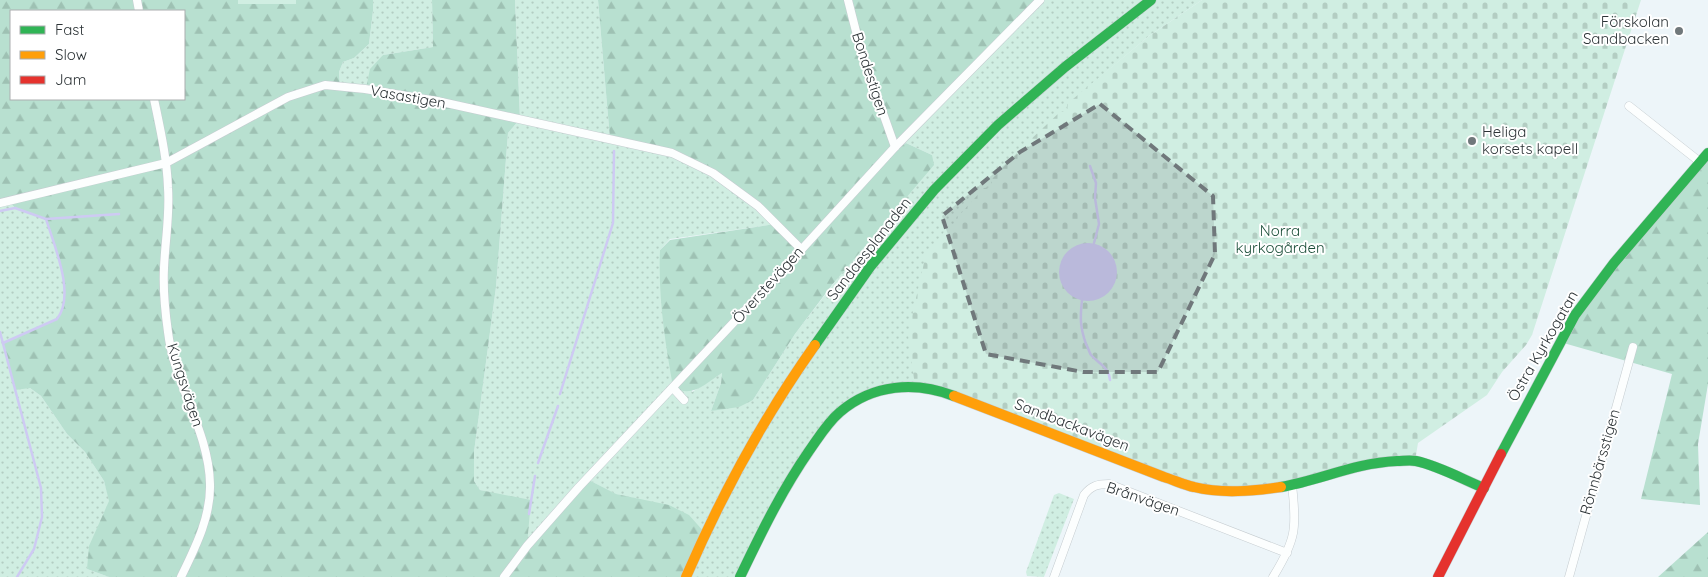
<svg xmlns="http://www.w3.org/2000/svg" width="1708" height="577" font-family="Quicksand,sans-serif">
<defs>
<pattern id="grass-dots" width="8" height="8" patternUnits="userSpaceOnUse" patternTransform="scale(1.25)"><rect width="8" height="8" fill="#d0eee2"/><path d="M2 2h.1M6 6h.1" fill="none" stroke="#b3cdc2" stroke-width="1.8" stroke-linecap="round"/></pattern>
<pattern id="forest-firs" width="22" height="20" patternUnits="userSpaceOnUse" patternTransform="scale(1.25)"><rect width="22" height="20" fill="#b8e0d0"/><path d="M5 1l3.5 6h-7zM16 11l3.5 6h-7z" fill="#9ec1b3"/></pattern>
<pattern id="cemetery-stones" width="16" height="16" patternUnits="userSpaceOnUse" patternTransform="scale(1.25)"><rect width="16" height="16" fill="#d0eee2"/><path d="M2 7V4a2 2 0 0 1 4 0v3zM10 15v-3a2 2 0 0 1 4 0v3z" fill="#b3cdc2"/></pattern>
</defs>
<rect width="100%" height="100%" fill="#edf5f9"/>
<g fill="url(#grass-dots)">
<path d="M 373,0 L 432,0 L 433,47 L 383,55 L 365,89 L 340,87 L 339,72 L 343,62 L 354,58 L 369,44 L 373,11 Z"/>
<path d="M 515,0 L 598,0 L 610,139 L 672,153 L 713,173 L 776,224 L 670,239 L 660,250 L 692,392 L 722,373 L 721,383 L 711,411 L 753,400 L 795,334 L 932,155 L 906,143 L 895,147 L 1040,0 L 1202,0 L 1149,36 L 1068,104 L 1067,112 L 1029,149 L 956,226 L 915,386 L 863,398 L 822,433 L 740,577 L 686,577 L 638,499 L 615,494 L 587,479 L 527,546 L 496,494 L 480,490 L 474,481 L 474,452 L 496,287 L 508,133 L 520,119 Z"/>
<path d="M 9,201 L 15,208 L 46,219 C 54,245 76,295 57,319 L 3,343 L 30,388 L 41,396 L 67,434 L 85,452 L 104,481 L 110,501 L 102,517 L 87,569 L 109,577 L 0,577 L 0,203 Z"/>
<path d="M 1059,493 L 1074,499 L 1044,577 L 1027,576 L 1026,572 L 1054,495 Z"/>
</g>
<g fill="url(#forest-firs)" fill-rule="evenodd">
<path d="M 0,0 L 238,0 L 239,4 L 295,4 L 296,0 L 373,0 L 373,11 L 369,44 L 354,58 L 343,62 L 339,72 L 340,87 L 366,88 L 370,69 L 383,55 L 433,47 L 432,0 L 515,0 L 520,119 L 508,133 L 496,287 L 474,452 L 474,481 L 480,490 L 531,500 L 527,545 L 587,479 L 616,494 L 669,505 L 689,515 L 705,533 L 686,577 L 109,577 L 87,569 L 89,546 L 109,501 L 104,481 L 85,452 L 67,434 L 41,396 L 30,388 L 15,390 L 3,343 L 57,319 C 76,295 54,245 46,220 L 15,208 L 9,201 L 0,203 ZM 11,11 L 184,11 L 184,99 L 11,99 Z"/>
<path d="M 598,0 L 1040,0 L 897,147 L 906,143 L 932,155 L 934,165 L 832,285 L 795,334 L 753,400 L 739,407 L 711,411 L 721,383 L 722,373 C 706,383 692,399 673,387 C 665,341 658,297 660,250 L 670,240 L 775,224 L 713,173 L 672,153 L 610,139 Z"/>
<path d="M 1708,153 L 1708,384 L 1698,444 L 1700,505 L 1641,499 L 1672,374 L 1560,342 L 1575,315 Z"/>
<path d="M 1708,532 L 1708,577 L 1658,577 Z"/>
</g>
<path fill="url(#cemetery-stones)" d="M 1202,0 L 1641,0 L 1532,335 L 1526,345 L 1502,372 L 1487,395 L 1418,443 L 1415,461 L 1377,462 L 1313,478 L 1221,491 L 915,386 L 908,334 L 926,254 L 948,227 L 956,226 L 956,219 L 984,188 L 992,187 L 992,179 L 1021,149 L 1029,149 L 1029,141 L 1060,112 L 1067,112 L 1067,104 L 1149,36 Z"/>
<rect fill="#d0eee2" x="238" y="0" width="58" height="4"/>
<circle fill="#cecaf3" cx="1088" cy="272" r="29"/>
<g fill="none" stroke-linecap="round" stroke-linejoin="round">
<g stroke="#cecaf3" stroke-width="2.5">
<path d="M 1090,166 L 1096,183 L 1095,198 L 1099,224 L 1094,243"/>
<path d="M 0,211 L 15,208 L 46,219 C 54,245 76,295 57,319 L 3,343"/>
<path d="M 46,219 L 119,214"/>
<path d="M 1082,300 C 1080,318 1080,327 1086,344 C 1088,347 1089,352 1091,355 C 1099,364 1109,367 1110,380"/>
<path d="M 0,332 L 41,488 L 42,517 L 34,549 L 17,577"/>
<path d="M 560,394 L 613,223 L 614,151"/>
<path d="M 538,463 L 558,406"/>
<path d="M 529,514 L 535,476"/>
</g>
<g stroke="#c5ccd0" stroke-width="9">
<g id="street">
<path d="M 137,0 L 139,11"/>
<path d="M 848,0 L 861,51 L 895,147"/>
<path d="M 154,99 C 160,128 167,158 168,188 C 170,215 165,242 164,268 C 163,288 165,311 168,332 C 174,384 209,431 210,484 C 211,517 195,548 181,577"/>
<path d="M 1629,106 L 1700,162"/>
<path d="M 0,203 L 166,163 L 288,97 L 325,85 L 365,89 L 437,101 L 672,153 L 713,173 L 758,206 L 801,249"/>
<path d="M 673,388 L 684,400"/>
<path d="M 504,577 L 527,546 L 579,487 L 781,272 L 895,147 L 1040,0"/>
<path d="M 1054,577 L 1084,495 C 1091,486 1097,484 1109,484 L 1287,553"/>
<path d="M 1273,577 C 1296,540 1297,528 1292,485"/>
<path d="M 1569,577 L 1633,347"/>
</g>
</g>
<g stroke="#c5ccd0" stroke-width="11">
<g id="fast">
<path d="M 815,345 L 870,267 L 934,190 L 998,125 L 1065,67 L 1151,0"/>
<path d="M 1501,454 L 1575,315 L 1614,263 L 1708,153"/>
<path d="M 1281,487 C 1321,480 1354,463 1397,461 C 1403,461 1410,460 1416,461 C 1439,466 1462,479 1484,488"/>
<path d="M 740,577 C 761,533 782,490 809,451 C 819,437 827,423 840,412 C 873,384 915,381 954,396"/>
</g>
</g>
<g stroke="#c5ccd0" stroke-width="11">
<g id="slow">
<path d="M 954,396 L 1164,477 C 1174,480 1184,485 1194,487 C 1223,494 1252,491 1281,487"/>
<path d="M 686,577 C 721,496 764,417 815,345"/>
</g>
</g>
<g stroke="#c5ccd0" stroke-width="11">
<path id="jam" d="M 1438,577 L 1501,454"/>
</g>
<use href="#street" stroke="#fcfefe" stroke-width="8"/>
<use href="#fast" stroke="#30b455" stroke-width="10"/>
<use href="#slow" stroke="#ff9f0a" stroke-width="10"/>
<use href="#jam" stroke="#e5322d" stroke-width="10"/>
</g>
<path fill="#70787b" fill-opacity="0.2" stroke="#70787b" stroke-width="4" stroke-dasharray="10 6" stroke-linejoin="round" d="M 1100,104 L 1213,196 L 1215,254 L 1158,372 L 1083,372 L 986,354 L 942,216 L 1020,152 Z"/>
<g fill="#70787b" stroke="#fff" stroke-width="2">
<circle cx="1679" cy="31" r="5"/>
<circle cx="1472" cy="141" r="5"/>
</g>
<g text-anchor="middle" stroke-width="4" stroke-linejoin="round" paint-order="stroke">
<g font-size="15" fill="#2d3437" stroke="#fff" text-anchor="end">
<text x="1669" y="27">Förskolan<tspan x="1669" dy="17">Sandbacken</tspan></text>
<text x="1482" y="137" text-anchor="start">Heliga<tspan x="1482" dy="17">korsets kapell</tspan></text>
</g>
<g font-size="15" fill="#2d3437" stroke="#fff">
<text transform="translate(870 74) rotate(72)" y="5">Bondestigen</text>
<text transform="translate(408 97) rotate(10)" y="5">Vasastigen</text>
<text transform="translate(869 249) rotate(-52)" y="5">Sandaesplanaden</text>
<text transform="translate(768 285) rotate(-48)" y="5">Överstevägen</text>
<text transform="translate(1543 346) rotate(-60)" y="5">Östra Kyrkogatan</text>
<text transform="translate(185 385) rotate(72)" y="5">Kungsvägen</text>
<text transform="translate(1072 425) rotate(21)" y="5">Sandbackavägen</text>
<text transform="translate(1600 462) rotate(-74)" y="5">Rönnbärsstigen</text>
<text transform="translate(1143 499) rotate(19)" y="5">Brånvägen</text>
</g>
<g font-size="15" fill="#1a4e38" stroke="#fff">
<text x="1280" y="236">Norra<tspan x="1280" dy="17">kyrkogården</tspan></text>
</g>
</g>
<rect x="10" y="10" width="175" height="90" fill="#ffffff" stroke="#abaeaf"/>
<rect x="20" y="26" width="25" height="8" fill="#30b455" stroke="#abaeaf"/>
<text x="55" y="35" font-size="15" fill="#2d3437">Fast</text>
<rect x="20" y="51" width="25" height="8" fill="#ff9f0a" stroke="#abaeaf"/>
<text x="55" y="60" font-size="15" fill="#2d3437">Slow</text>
<rect x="20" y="76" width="25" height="8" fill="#e5322d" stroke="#abaeaf"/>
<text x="55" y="85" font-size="15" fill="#2d3437">Jam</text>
</svg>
